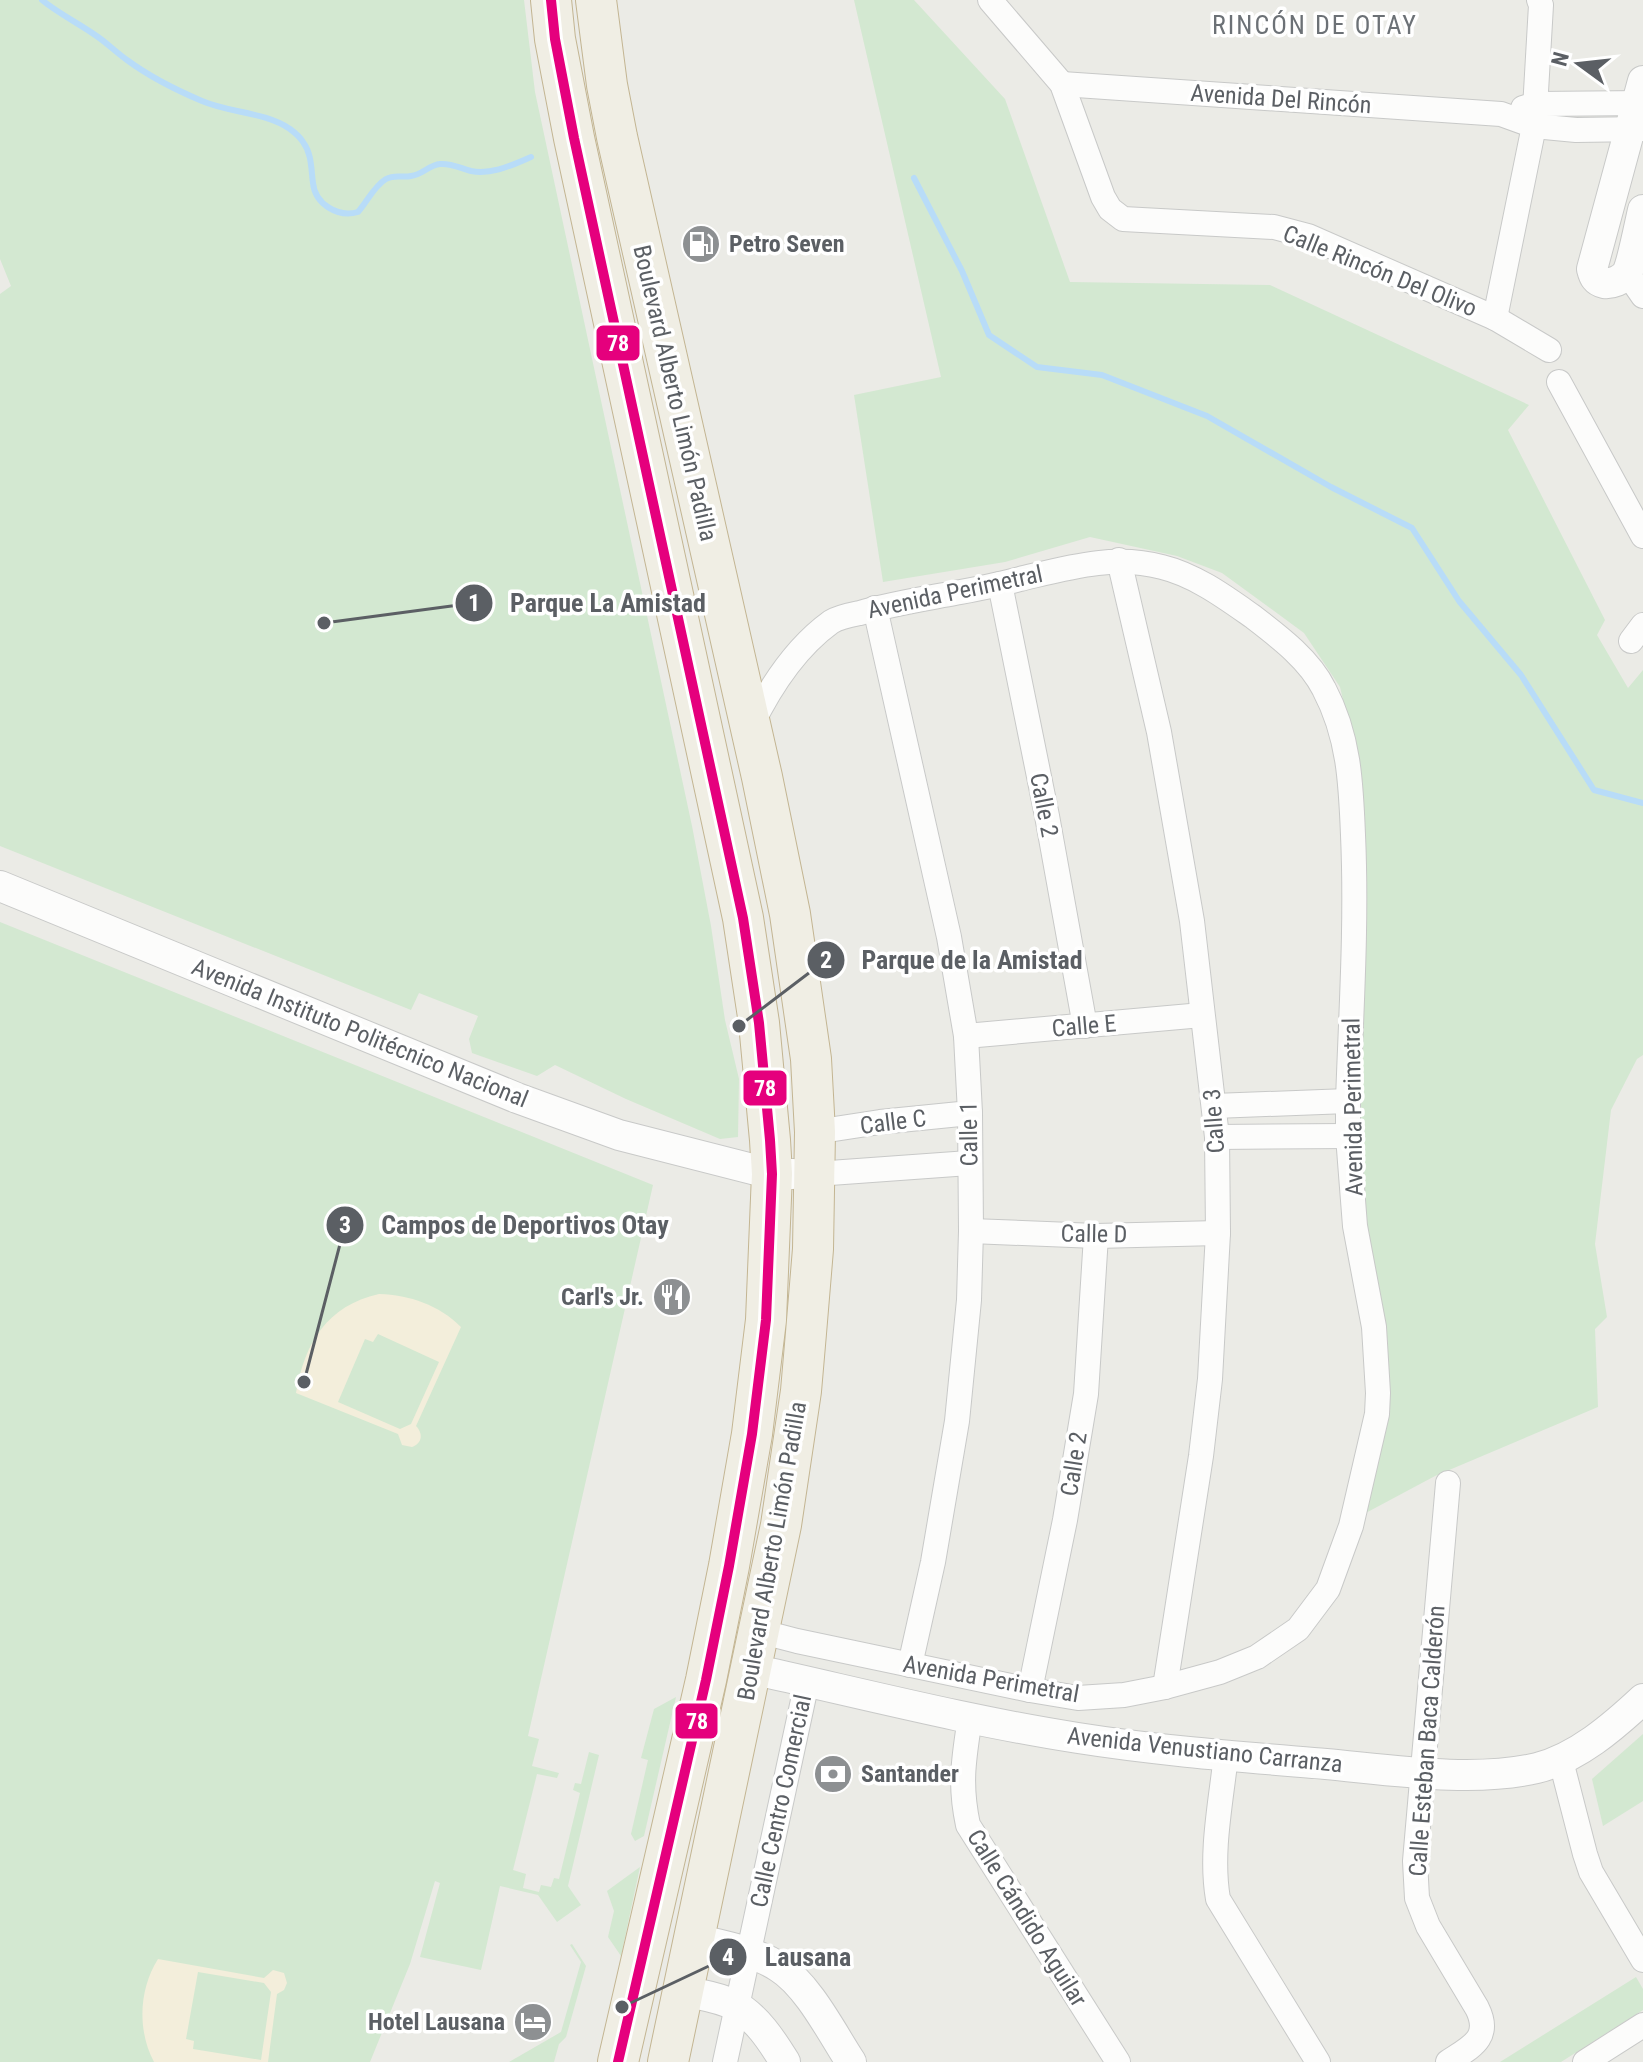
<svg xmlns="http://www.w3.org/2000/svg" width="1643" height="2062" font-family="'Roboto Condensed',sans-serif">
<rect width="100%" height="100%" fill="#ebebe6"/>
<g fill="#d3e8d1">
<path d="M 0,0 L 524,0 L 535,92 L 692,826 L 711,926 L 725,1020 L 739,1079 L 738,1137 L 720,1139 L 626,1099 L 555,1065 L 537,1076 L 472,1053 L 469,1039 L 478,1016 L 419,993 L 411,1010 L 0,846 L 0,294 L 11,286 L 0,259 Z"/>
<path d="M 854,0 L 914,0 L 1005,99 L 1070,282 L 1270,285 L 1529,405 L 1508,430 L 1605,620 L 1597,635 L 1628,688 L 1643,670 L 1643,1055 L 1637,1059 L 1611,1110 L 1595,1244 L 1607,1317 L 1595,1329 L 1598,1407 L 1435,1476 L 1362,1515 L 1378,1447 L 1388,1343 L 1351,1134 L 1363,784 L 1340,687 L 1304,633 L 1222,573 L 1177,556 L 1090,537 L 1005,562 L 883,582 L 854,395 L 941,377 Z"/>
<path d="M 0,922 L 653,1185 L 528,1736 L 539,1739 L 532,1766 L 559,1773 L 557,1778 L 537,1774 L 513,1870 L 526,1874 L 523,1888 L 539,1892 L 541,1885 L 551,1887 L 554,1878 L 559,1879 L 580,1793 L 573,1790 L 575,1783 L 581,1784 L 589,1752 L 599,1755 L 568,1886 L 581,1905 L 557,1922 L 538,1895 L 500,1886 L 481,1970 L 420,1957 L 440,1883 L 435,1881 L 410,1964 L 370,2062 L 0,2062 Z"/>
<path d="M 676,1697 L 644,1836 L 635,1841 L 631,1834 L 648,1760 L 641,1758 L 654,1709 Z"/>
<path d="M 1643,1734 L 1643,1801 L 1603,1826 L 1592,1779 Z"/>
<path d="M 640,1867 L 621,1956 L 608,1937 L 614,1911 L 607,1891 Z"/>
<path d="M 572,1944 L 586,1966 L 566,2037 L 559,2044 L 554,2062 L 509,2062 L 561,2032 L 581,1962 L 570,1945 Z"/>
<path d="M 1636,1977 L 1643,1989 L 1643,2010 L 1561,2062 L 1500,2062 Z"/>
</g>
<g fill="#f3eedb" fill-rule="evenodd">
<path d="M 379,1294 C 410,1295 439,1305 461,1327 L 416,1426 C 423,1433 423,1443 412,1447 L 402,1445 L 398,1434 L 296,1393 C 305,1342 327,1306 379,1294 ZM 378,1334 L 439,1362 L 411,1424 L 400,1429 L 338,1402 L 365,1339 L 373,1342 Z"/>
<path d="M 158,1959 L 264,1978 L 273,1970 L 284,1973 L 287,1983 L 284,1990 L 277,1994 L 268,2062 L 154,2062 C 137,2030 139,1989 158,1959 ZM 198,1972 L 264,1983 L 271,1992 L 261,2060 L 193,2049 L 194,2041 L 186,2039 Z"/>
</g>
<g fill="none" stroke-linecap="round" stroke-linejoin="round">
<g stroke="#b8dcf8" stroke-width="6">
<path d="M 42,0 C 59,14 80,24 98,37 C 108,44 117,53 127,60 C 150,77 176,90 202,101 C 230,113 265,112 290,129 C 294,132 300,137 303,142 C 312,154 311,169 313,183 C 315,204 338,218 358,212 C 367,202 374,186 386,179 C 395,174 402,178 411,176 C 422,175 429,165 440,164 C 451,163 460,168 471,171 C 492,175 512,165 531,157"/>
<path d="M 914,178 L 962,271 L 989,335 L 1037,367 L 1102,375 L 1207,416 L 1331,487 L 1412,528 L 1459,601 L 1521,675 L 1594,790 L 1643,803"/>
</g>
<g stroke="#c8c9c8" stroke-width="26">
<g id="minor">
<path d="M 990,0 L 1062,84 L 1103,197 L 1110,209 L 1123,219 L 1274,227 L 1308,236 L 1495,318 L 1549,350"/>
<path d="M 1062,84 L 1501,114 L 1534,126 L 1576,130 L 1643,129"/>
<path d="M 1523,108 L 1536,104 L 1643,103"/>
<path d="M 1627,273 L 1643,296"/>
<path d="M 1495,318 L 1534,126 L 1541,5 L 1539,0"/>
<path d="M 1559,382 L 1643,536"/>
<path d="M 1119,560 L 1159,732 L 1192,921 L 1217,1137 L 1218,1233 L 1210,1379 L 1201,1456 L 1165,1687"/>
<path d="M 1000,584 L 1047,816 L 1085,1026"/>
<path d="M 875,608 L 949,937 L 966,1036 L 970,1113 L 971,1231 L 969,1300 L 957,1421 L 933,1562 L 910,1665"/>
<path d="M 1631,641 L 1643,625"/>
<path d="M 751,726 C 770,687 795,648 831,622 C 839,617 850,615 860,613 C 891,604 923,599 955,593 C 976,589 998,585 1020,579 C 1067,568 1113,554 1162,567 C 1195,575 1225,597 1252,616 C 1278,636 1309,659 1324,689 C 1349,736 1351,783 1353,835 C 1357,924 1351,1013 1348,1101 L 1348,1136 L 1355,1226 L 1374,1327 L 1378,1393 L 1377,1414 L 1351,1526 L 1328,1589 L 1298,1629 L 1257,1657 L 1220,1672 L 1165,1687 L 1124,1695 L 1078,1698 L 1030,1690 L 797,1641 L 759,1631"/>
<path d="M 966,1036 L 1202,1015"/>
<path d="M 1214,1106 L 1348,1101"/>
<path d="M 815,1132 L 880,1122 L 970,1113"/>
<path d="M 1217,1137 L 1348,1136"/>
<path d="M 816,1174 L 969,1163"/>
<path d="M 971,1231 L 1096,1236 L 1218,1233"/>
<path d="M 1030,1690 L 1065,1520 L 1086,1394 L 1096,1236"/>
<path d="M 970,1718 C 964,1758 959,1783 968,1825 L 1118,2062"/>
<path d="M 1226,1755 C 1221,1802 1210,1853 1218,1899 L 1318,2062"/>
<path d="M 1561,1761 L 1585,1854 L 1591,1872 L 1643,1960"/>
<path d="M 725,2062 L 807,1682"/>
<path d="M 1448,2062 C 1471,2047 1492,2038 1477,2008 L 1428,1926 L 1417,1898 L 1415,1861 L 1448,1483"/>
<path d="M 1585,2062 L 1643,2025"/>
</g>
</g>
<g stroke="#c8c9c8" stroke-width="32">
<g id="tertiary">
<path d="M 1643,81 L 1592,269 C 1594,277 1596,281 1604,283 C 1612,284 1622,280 1627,273 C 1632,264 1640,223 1643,210"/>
<path d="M 0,886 L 517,1098 L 619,1135 L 772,1174 L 793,1174"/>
<path d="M 751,1669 C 860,1693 968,1721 1078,1738 C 1160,1751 1243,1757 1326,1764 C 1390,1770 1474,1783 1537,1768 C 1577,1758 1613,1727 1643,1699"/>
<path d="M 695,1939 C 724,1946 754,1951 779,1967 C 808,1985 832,2033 851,2062"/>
<path d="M 684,1991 C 700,1995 719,1997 734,2005 C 756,2016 772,2041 785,2062"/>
</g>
</g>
<g stroke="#c3b592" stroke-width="42">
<g id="trunk">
<path d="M 551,0 L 555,39 L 574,138 L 743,918 L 759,1023 L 770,1140 L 772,1174 L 766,1320 L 752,1434 L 729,1566 L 706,1680 L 618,2062"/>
<path d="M 596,0 L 607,85 L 617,137 L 762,777 L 790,914 L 811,1059 L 815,1132 L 813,1249 L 806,1333 L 801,1391 L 781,1525 L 668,2062"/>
</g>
</g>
<use href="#minor" stroke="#fcfcfb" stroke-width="24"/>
<use href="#tertiary" stroke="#fcfcfb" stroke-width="30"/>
<use href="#trunk" stroke="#f0eee4" stroke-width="40"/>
<g stroke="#fff" stroke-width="16">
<path id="bus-1" d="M 551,0 L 555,39 L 574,138 L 743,918 L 759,1023 L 770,1140 L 772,1174 L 766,1320 L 752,1434 L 729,1566 L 706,1680 L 618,2062"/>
</g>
<use href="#bus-1" stroke="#e5007d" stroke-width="10"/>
</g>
<defs>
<g id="fuel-disc" transform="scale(2)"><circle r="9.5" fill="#8d9092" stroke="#fff"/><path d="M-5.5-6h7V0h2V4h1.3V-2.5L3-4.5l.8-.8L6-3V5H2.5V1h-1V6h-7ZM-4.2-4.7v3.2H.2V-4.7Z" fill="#fff"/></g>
<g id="restaurant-disc" transform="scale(2)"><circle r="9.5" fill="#8d9092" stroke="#fff"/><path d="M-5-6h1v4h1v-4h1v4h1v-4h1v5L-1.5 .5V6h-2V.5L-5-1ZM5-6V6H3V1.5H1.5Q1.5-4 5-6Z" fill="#fff"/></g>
<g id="bank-disc" transform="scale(2)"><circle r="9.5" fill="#8d9092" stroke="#fff"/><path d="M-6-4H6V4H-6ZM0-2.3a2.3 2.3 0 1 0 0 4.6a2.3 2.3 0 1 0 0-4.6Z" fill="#fff"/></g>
<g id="hotel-disc" transform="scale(2)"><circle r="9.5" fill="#8d9092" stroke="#fff"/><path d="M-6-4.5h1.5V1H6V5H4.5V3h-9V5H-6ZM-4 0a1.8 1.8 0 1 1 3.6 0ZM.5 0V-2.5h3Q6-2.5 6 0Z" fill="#fff"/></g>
</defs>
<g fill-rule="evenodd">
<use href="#fuel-disc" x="701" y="244"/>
<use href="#restaurant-disc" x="672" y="1297"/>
<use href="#bank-disc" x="833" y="1774"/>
<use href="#hotel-disc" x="533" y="2022"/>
</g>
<g text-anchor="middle" stroke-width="7" stroke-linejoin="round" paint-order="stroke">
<g font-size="24" fill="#5b5f64" stroke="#fff">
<text transform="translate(1281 99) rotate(4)" y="8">Avenida Del Rincón</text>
<text transform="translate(1380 271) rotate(22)" y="8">Calle Rincón Del Olivo</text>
<text transform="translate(675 393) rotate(77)" y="8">Boulevard Alberto Limón Padilla</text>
<text transform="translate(955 592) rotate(-12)" y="8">Avenida Perimetral</text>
<text transform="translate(1044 805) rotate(79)" y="8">Calle 2</text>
<text transform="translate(1084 1026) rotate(-5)" y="8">Calle E</text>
<text transform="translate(360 1033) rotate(22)" y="8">Avenida Instituto Politécnico Nacional</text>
<text transform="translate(1353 1107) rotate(-91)" y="8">Avenida Perimetral</text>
<text transform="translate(1214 1121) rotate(-94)" y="8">Calle 3</text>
<text transform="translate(893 1122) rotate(-7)" y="8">Calle C</text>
<text transform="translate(969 1134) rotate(-91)" y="8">Calle 1</text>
<text transform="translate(1094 1234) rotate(1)" y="8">Calle D</text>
<text transform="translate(1074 1464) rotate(-81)" y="8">Calle 2</text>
<text transform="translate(772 1551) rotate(-80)" y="8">Boulevard Alberto Limón Padilla</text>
<text transform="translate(991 1679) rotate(10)" y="8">Avenida Perimetral</text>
<text transform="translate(1427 1741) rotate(-86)" y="8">Calle Esteban Baca Calderón</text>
<text transform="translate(1205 1750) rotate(6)" y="8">Avenida Venustiano Carranza</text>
<text transform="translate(781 1801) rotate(-78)" y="8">Calle Centro Comercial</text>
<text transform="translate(1027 1918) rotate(58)" y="8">Calle Cándido Aguilar</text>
</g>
<g font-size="24" font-weight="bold" fill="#5b5f64" stroke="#fff" text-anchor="start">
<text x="729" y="252">Petro Seven</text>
<text x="644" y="1305" text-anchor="end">Carl's Jr.</text>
<text x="861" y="1782">Santander</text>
<text x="505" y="2030" text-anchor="end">Hotel Lausana</text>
</g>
<g font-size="26" letter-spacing="2" fill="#6c7176" stroke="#fff">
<text x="1315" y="34">RINCÓN DE OTAY</text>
</g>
</g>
<path fill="none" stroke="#5b5f64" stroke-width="3" d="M324 623L474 603M739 1026L826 960M304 1382L345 1225M622 2007L728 1957"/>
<g fill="#5b5f64" stroke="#fff" stroke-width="3">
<circle cx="324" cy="623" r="8"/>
<circle cx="739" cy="1026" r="8"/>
<circle cx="304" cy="1382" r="8"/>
<circle cx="622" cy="2007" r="8"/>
<circle cx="474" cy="603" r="20"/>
<circle cx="826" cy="960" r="20"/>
<circle cx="345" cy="1225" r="20"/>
<circle cx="728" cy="1957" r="20"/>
</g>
<g font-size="24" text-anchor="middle" font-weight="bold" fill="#fff">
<text x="474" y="611">1</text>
<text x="826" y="968">2</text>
<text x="345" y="1233">3</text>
<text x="728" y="1965">4</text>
</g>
<g font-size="26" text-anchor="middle" font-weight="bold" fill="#5b5f64" stroke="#fff" stroke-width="7" stroke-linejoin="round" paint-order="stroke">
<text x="608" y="612">Parque La Amistad</text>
<text x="972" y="969">Parque de la Amistad</text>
<text x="525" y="1234">Campos de Deportivos Otay</text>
<text x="808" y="1966">Lausana</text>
</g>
<g stroke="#fff" stroke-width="3">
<rect x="595" y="324" width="46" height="38" rx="8" fill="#e5007d"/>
<rect x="742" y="1069" width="46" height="38" rx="8" fill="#e5007d"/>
<rect x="674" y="1702" width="45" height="38" rx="8" fill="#e5007d"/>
</g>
<g font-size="22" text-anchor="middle" font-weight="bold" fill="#fff">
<text x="618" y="351">78</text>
<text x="765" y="1096">78</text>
<text x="697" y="1729">78</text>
</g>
<g transform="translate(1579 64) rotate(285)" stroke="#ffffff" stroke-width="6" paint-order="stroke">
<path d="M0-6L14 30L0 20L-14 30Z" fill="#5b5f64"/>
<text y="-12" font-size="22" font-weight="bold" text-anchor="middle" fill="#5b5f64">N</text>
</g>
</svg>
